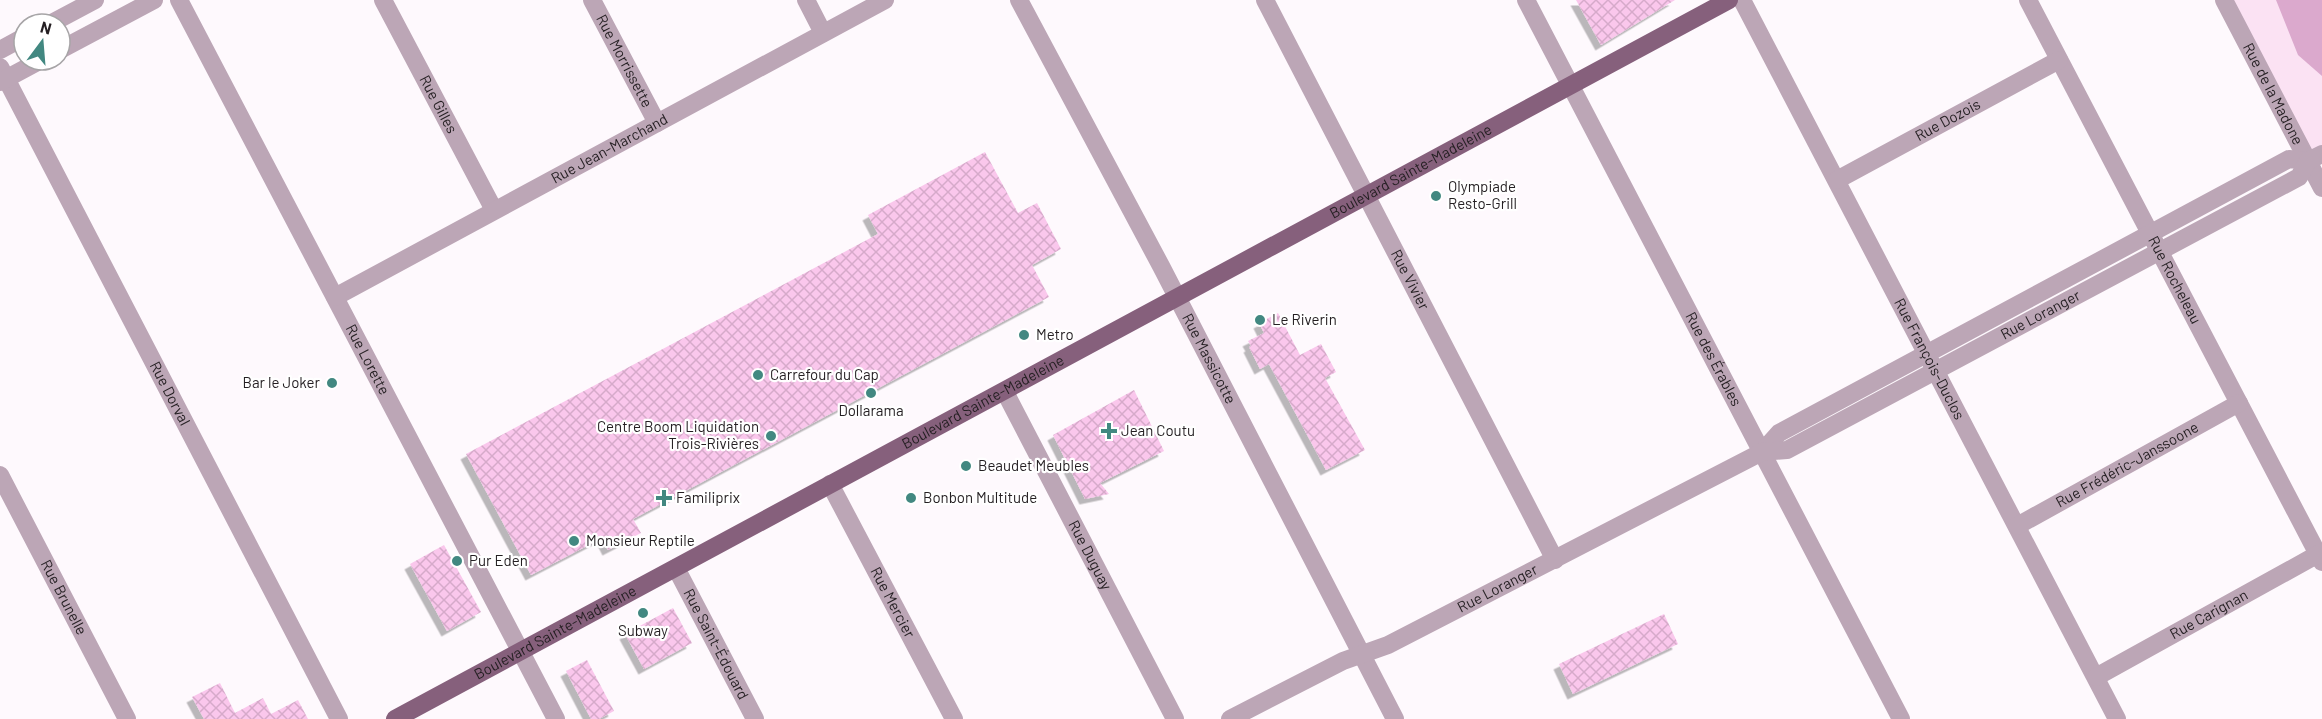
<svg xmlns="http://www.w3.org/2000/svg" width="2322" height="719" font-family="Barlow,sans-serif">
<defs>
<pattern id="building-cross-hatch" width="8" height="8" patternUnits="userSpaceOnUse" patternTransform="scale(1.5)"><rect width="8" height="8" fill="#fac7ec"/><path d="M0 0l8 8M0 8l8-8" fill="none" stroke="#d6aaca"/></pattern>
<filter id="shadow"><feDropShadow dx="-5.5" dy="5.5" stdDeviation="0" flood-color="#0004"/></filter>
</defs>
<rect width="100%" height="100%" fill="#fef9fd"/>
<path fill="#fbe2f3" d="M 2225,0 L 2322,0 L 2322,155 L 2307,163 Z"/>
<path fill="#dba9cd" d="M 2276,0 L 2322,0 L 2322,76 L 2298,55 Z"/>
<g fill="url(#building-cross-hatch)" filter="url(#shadow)">
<path d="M 1576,0 L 1675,0 L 1601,45 Z"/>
<path d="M 985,152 L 1018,213 L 1037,203 L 1061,249 L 1032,265 L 1049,297 L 633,519 L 641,533 L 608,550 L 602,538 L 531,575 L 466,454 L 878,234 L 868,215 Z"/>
<path d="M 1278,313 L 1300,355 L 1321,344 L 1336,372 L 1325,378 L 1365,450 L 1326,470 L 1269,364 L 1260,369 L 1249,347 L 1251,346 L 1248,341 L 1264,333 L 1259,323 Z"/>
<path d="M 1134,390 L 1164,451 L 1100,483 L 1109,494 L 1085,499 L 1053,435 Z"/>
<path d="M 444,545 L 481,612 L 447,631 L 410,564 Z"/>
<path d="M 673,608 L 692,643 L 644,669 L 625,634 Z"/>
<path d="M 1664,614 L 1678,644 L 1573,694 L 1559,664 Z"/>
<path d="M 587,660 L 614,711 L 599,719 L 591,719 L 566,671 Z"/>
<path d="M 220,683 L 235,713 L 263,698 L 271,714 L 298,700 L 308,719 L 204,719 L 192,697 Z"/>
</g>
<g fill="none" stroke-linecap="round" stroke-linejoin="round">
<g stroke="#bca6b6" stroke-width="18">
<path id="s1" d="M 179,0 L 556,719"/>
<path id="s2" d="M 383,0 L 494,210"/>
<path id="s3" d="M 592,0 L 657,123"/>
<path d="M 806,0 L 823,33"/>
<path id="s4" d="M 1019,0 L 1161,266 L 1395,719"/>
<path id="s5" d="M 1265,0 L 1555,560"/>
<path id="s6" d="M 1526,0 L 1901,719"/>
<path id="s7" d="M 1742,0 L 2117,719"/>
<path id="s8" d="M 2028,0 L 2322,562"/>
<path id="s9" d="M 2224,0 L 2322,188"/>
<path d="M 50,24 L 95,0"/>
<path d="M 0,50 L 24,37"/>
<path d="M 60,50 L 154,0"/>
<path id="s10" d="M 0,67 L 339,719"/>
<path d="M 0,82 L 41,60"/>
<path id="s11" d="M 1837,180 L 2059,60"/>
<path id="s12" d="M 335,297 L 885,0"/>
<path id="s13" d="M 1005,392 L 1175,719"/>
<path d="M 1762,452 L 1779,433 L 2289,159 L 2308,161"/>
<path id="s14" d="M 0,475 L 127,719"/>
<path id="s15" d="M 830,484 L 954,719"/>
<path id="s16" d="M 2017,526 L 2239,403"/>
<path id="s17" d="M 676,568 L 755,719"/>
<path id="s18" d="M 2096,677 L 2322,552"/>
<path id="s19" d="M 1230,719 L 1343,661 L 1388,645 L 1762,452 L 1787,450 L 2299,177 L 2308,161 L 2322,154"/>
</g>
<path stroke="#86607c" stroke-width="18" id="s20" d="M 395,719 L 1729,0"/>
</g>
<g fill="#428881" stroke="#fff" stroke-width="2">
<circle cx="1436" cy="196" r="6"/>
<circle cx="1260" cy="320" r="6"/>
<circle cx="1024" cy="335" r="6"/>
<circle cx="758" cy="375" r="6"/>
<circle cx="332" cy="383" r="6"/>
<circle cx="871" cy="393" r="6"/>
<path d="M1106 422h6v6h6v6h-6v6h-6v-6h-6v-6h6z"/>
<circle cx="771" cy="436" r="6"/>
<circle cx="966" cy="466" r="6"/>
<path d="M661 489h6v6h6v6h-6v6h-6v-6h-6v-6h6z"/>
<circle cx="911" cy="498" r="6"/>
<circle cx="574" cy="541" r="6"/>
<circle cx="457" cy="561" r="6"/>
<circle cx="643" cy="613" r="6"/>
</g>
<g text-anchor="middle" stroke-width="4.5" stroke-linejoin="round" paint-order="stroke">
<g font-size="15" fill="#241f22" stroke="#fff">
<text dy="5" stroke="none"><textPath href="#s3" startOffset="69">Rue Morrissette</textPath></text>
<text dy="5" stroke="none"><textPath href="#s9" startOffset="106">Rue de la Madone</textPath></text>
<text dy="5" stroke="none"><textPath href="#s2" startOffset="118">Rue Gilles</textPath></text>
<text dy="5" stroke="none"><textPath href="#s11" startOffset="126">Rue Dozois</textPath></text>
<text dy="5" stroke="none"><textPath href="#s12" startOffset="312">Rue Jean-Marchand</textPath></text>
<text dy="5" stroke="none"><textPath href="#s20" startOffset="1154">Boulevard Sainte-Madeleine</textPath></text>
<text dy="5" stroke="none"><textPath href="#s5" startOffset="315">Rue Vivier</textPath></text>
<text dy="5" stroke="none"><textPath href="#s8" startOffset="316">Rue Rocheleau</textPath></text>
<text dy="5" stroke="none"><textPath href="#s19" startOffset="908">Rue Loranger</textPath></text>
<text dy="5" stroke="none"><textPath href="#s1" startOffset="406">Rue Lorette</textPath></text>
<text dy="5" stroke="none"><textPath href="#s4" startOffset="406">Rue Massicotte</textPath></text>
<text dy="5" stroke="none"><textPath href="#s7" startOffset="405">Rue François-Duclos</textPath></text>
<text dy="5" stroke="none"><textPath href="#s6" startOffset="405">Rue des Érables</textPath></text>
<text dy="5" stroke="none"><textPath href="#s10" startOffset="368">Rue Dorval</textPath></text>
<text dy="5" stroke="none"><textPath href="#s20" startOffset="668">Boulevard Sainte-Madeleine</textPath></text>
<text dy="5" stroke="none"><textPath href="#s16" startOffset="126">Rue Frédéric-Janssoone</textPath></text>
<text dy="5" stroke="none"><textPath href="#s13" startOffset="184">Rue Duguay</textPath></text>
<text dy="5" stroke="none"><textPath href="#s19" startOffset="298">Rue Loranger</textPath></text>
<text dy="5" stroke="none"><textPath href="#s14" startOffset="138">Rue Brunelle</textPath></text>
<text dy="5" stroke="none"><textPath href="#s15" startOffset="134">Rue Mercier</textPath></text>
<text dy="5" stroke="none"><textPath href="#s18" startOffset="129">Rue Carignan</textPath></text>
<text dy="5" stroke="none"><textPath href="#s20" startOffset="182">Boulevard Sainte-Madeleine</textPath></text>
<text dy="5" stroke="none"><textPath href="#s17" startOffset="86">Rue Saint-Édouard</textPath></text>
</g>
<g font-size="15" fill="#241f22" stroke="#fff" text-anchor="start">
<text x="1448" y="192">Olympiade<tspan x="1448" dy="17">Resto-Grill</tspan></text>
<text x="1272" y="325">Le Riverin</text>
<text x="1036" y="340">Metro</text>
<text x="770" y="380">Carrefour du Cap</text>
<text x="320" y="388" text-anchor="end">Bar le Joker</text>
<text x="871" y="416" text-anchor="middle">Dollarama</text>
<text x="759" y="432" text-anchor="end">Centre Boom Liquidation<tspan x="759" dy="17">Trois-Rivières</tspan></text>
<text x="1121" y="436">Jean Coutu</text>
<text x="978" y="471">Beaudet Meubles</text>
<text x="676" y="503">Familiprix</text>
<text x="923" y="503">Bonbon Multitude</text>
<text x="586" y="546">Monsieur Reptile</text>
<text x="469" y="566">Pur Eden</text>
<text x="643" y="636" text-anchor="middle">Subway</text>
</g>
</g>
<g transform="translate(42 42) rotate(16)"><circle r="28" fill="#ffffff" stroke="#a7a5a7" stroke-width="1.5"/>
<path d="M0-4.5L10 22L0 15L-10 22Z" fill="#428881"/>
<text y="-9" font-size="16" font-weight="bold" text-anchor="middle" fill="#241f22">N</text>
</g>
</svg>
